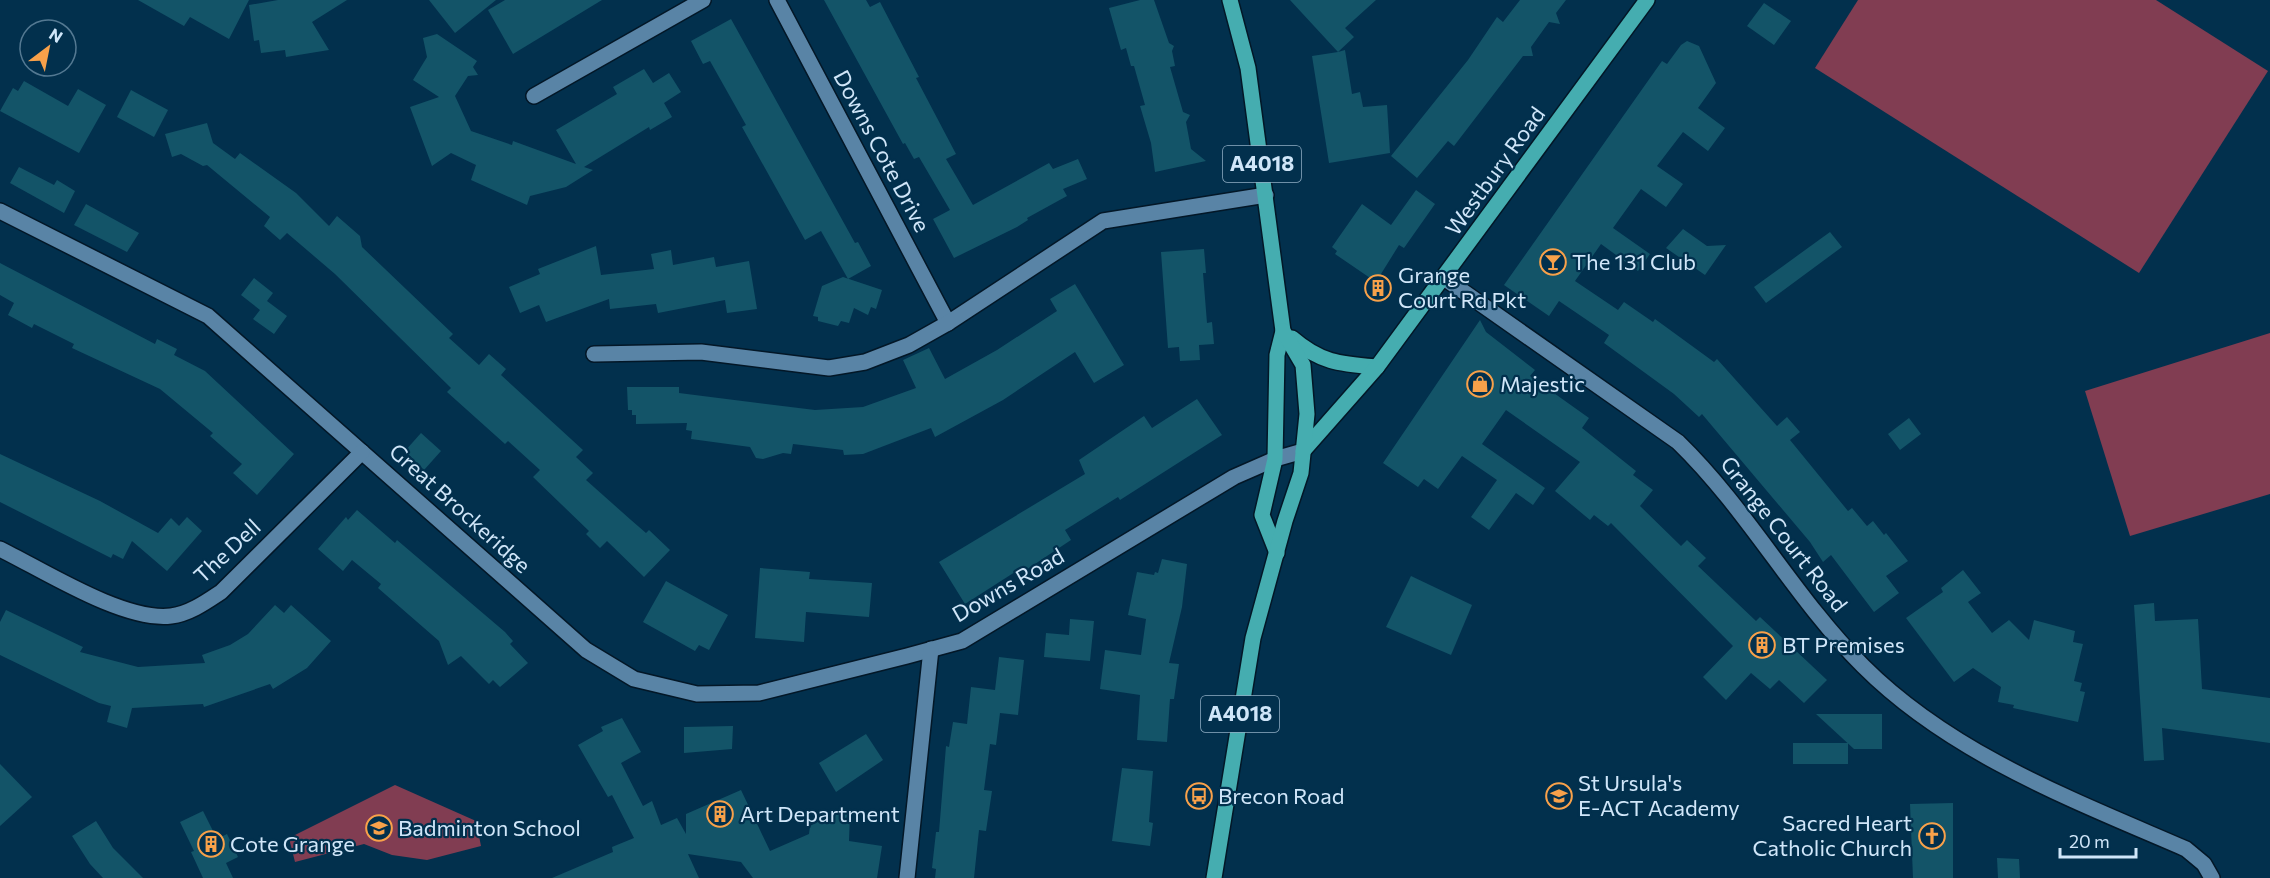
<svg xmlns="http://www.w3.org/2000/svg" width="2270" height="878" font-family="Commissioner,sans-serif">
<rect width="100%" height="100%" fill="#02304d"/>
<g fill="#813d52">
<path d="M 1858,0 L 2156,0 L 2268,71 L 2139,273 L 1815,68 Z"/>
<path d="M 2270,333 L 2270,494 L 2130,536 L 2085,391 Z"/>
<path d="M 395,785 L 476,821 L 481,846 L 427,860 L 392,855 L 364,844 L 295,862 L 289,838 Z"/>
</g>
<g fill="#135468">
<path d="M 138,0 L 249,0 L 229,39 L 190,17 L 184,26 Z"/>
<path d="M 278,0 L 347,0 L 312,22 L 329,50 L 286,57 L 285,50 L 261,53 L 259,40 L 254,41 L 249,5 Z"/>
<path d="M 429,0 L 496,0 L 455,33 Z"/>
<path d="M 505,0 L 602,0 L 513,54 L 488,10 Z"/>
<path d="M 824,0 L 866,0 L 870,7 L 880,2 L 919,77 L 916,78 L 956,154 L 946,159 L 973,205 L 1049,163 L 1053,169 L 1078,159 L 1087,179 L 1063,189 L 1067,196 L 1027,218 L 1028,220 L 1017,227 L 954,258 L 933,219 L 950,210 L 919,157 L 914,159 L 905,143 L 903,144 Z"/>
<path d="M 1140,0 L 1154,0 L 1169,43 L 1174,46 L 1172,51 L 1175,66 L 1170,67 L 1183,112 L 1190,115 L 1186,122 L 1191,149 L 1206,161 L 1155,172 L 1151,143 L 1140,106 L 1145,105 L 1134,66 L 1131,66 L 1126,48 L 1121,50 L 1109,8 Z"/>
<path d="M 1290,0 L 1376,0 L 1345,28 L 1354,37 L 1338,52 L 1345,50 L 1352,94 L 1360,92 L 1363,107 L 1387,105 L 1390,153 L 1329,163 L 1312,56 L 1338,52 Z"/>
<path d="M 1520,0 L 1566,0 L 1556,13 L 1560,24 L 1549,22 L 1531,47 L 1533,56 L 1523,56 L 1454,146 L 1448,141 L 1417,178 L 1391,156 L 1468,60 L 1497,17 L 1503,22 Z"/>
<path d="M 1764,3 L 1791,21 L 1774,45 L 1747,26 Z"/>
<path d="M 731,19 L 855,243 L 858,242 L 871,266 L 848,279 L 821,231 L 805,240 L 742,127 L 746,125 L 710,61 L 703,64 L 691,41 Z"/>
<path d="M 437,34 L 477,61 L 473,67 L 478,75 L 468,76 L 455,96 L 471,131 L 512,145 L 513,141 L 576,164 L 556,130 L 617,94 L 613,87 L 644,69 L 653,83 L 669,73 L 681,92 L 664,103 L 672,117 L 650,130 L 649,127 L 584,167 L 593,170 L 566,187 L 530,196 L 527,205 L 471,180 L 476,165 L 451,153 L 432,166 L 410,107 L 439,97 L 413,80 L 427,57 L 423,38 Z"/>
<path d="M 1687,41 L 1699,46 L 1716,83 L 1698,108 L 1725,128 L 1708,151 L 1683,132 L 1657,166 L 1683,184 L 1666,207 L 1641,189 L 1613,228 L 1650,254 L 1638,271 L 1601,244 L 1575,281 L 1618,310 L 1624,302 L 1653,322 L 1655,319 L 1714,362 L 1717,359 L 1777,426 L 1787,417 L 1800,432 L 1790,440 L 1848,511 L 1852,508 L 1867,526 L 1873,521 L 1884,535 L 1886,533 L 1908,561 L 1886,576 L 1899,593 L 1874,612 L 1831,555 L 1823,562 L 1810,542 L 1702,414 L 1699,417 L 1674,394 L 1604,343 L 1609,335 L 1559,301 L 1549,316 L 1504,285 L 1662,61 L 1667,64 L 1681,45 Z"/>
<path d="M 24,81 L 68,106 L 78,89 L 106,105 L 79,153 L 0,111 L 13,88 L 18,91 Z"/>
<path d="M 131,90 L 168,110 L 154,137 L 117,117 Z"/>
<path d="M 207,123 L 213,143 L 235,159 L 240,153 L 296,193 L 329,226 L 337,216 L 360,236 L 362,247 L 453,334 L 449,338 L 479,365 L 489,354 L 506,369 L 501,375 L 583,450 L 576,457 L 593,473 L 586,480 L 631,520 L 646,533 L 649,530 L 670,550 L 644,577 L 607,541 L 600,548 L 586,534 L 589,531 L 533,477 L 540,470 L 508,441 L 505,444 L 447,392 L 451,388 L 335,274 L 287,233 L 280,240 L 264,226 L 270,217 L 207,165 L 203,166 L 181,154 L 172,157 L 165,134 Z"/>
<path d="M 19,167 L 54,185 L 57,180 L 75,191 L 64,213 L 10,183 Z"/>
<path d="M 1416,190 L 1435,204 L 1404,248 L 1399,245 L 1376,282 L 1335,254 L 1337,251 L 1332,247 L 1362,204 L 1391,225 Z"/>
<path d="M 86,204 L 139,233 L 127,252 L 74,225 Z"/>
<path d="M 1683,229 L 1707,246 L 1726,245 L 1705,275 L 1666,248 Z"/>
<path d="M 1830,232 L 1842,247 L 1766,303 L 1754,287 Z"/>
<path d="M 596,246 L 601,275 L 654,269 L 651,254 L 671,250 L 673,265 L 714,257 L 716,267 L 749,261 L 757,309 L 727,313 L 725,300 L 658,313 L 656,304 L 610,309 L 609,299 L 546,322 L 539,305 L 520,313 L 509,287 L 540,274 L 538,269 Z"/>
<path d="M 1204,249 L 1206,273 L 1203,273 L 1207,323 L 1212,322 L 1214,344 L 1199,345 L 1200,360 L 1180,361 L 1179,347 L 1168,348 L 1161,252 Z"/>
<path d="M 0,263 L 155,344 L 157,339 L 177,349 L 174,355 L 205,371 L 294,454 L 257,495 L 233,473 L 242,464 L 210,436 L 213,433 L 160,389 L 72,348 L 74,344 L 34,324 L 32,328 L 8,315 L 14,303 L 0,295 Z"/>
<path d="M 843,277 L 882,290 L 876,309 L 871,307 L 868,315 L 854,308 L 849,323 L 841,321 L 838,326 L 818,321 L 818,317 L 813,316 L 822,286 Z"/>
<path d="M 254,278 L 273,293 L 267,301 L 287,316 L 274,334 L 253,319 L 260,310 L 241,295 Z"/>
<path d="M 1075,284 L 1124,365 L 1094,383 L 1075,352 L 1003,400 L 935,437 L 931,428 L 863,454 L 844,455 L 843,450 L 793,444 L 791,454 L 783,453 L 763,459 L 756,458 L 750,447 L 691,439 L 692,431 L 686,430 L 687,423 L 636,424 L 636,415 L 632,415 L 632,410 L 628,410 L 627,387 L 679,387 L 679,393 L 815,410 L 863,407 L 916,388 L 903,360 L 929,348 L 945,379 L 997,350 L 1057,311 L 1050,299 Z"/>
<path d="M 1480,320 L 1486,332 L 1535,370 L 1530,376 L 1589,418 L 1582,428 L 1636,471 L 1633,475 L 1653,490 L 1640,506 L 1681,546 L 1687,540 L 1706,558 L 1698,566 L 1756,621 L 1760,617 L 1827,680 L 1804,703 L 1779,680 L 1770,689 L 1751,673 L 1726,700 L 1703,677 L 1733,646 L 1611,523 L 1608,526 L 1594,515 L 1590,520 L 1555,491 L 1580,462 L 1506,410 L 1482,444 L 1545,488 L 1533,505 L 1516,493 L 1489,530 L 1471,517 L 1497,480 L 1462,456 L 1438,489 L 1424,479 L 1418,487 L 1383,463 Z"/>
<path d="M 1197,399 L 1222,435 L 1120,500 L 1118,497 L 1065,530 L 1071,540 L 1017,576 L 1015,572 L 965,604 L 939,562 L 1085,474 L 1079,460 L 1144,416 L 1152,428 Z"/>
<path d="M 1909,418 L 1921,434 L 1900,450 L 1888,434 Z"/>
<path d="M 421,433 L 441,451 L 424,470 L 405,451 Z"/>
<path d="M 0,454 L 100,501 L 158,533 L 171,518 L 179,526 L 187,517 L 202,531 L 167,571 L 132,541 L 123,559 L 113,554 L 111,558 L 0,502 Z"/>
<path d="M 357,510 L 395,543 L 397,540 L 505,632 L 513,641 L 510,644 L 528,663 L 500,687 L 493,680 L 489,684 L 461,656 L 448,665 L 439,641 L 378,588 L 381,584 L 352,560 L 343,571 L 318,549 L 346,517 L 348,520 Z"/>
<path d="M 1162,559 L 1187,564 L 1182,607 L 1169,663 L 1179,664 L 1174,699 L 1170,699 L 1167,742 L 1137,740 L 1140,695 L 1100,689 L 1105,650 L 1141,655 L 1146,619 L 1128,615 L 1137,572 L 1154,575 L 1155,572 L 1158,573 Z"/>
<path d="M 760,568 L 810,572 L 809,579 L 872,583 L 869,617 L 806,612 L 804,642 L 755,638 Z"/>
<path d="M 1963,570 L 1981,593 L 1968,602 L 1992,633 L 2009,620 L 2029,640 L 2034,620 L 2075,631 L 2073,642 L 2083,644 L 2074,681 L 2082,683 L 2080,691 L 2085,692 L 2078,722 L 2013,708 L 2014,705 L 1998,702 L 2001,687 L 1973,668 L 1954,682 L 1906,618 L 1943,592 L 1941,588 Z"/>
<path d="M 1411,576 L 1472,605 L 1451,655 L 1386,627 Z"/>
<path d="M 666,581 L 728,615 L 709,650 L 699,645 L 695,651 L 643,622 Z"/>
<path d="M 2154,603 L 2155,621 L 2198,619 L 2202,689 L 2270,698 L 2270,743 L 2162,728 L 2164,760 L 2144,761 L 2134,605 Z"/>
<path d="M 275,605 L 284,613 L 291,605 L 331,641 L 307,668 L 273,689 L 270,684 L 204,707 L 203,704 L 132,708 L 127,728 L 107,722 L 111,706 L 99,703 L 0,655 L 0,622 L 6,610 L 83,647 L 80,652 L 138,667 L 205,663 L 202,655 L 230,645 L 248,634 Z"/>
<path d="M 1070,619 L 1094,621 L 1090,661 L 1044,657 L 1046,633 L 1069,635 Z"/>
<path d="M 999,657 L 1024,660 L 1018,715 L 1000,713 L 996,745 L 990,744 L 984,790 L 992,791 L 986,831 L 979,830 L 974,878 L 935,878 L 936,869 L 932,868 L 936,832 L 939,832 L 946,746 L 949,747 L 953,722 L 967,724 L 971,687 L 995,690 Z"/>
<path d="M 1816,714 L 1882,714 L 1882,749 L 1854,749 Z"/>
<path d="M 622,718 L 641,752 L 621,763 L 643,806 L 652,801 L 661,825 L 677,818 L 686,834 L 686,814 L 741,790 L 770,851 L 809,834 L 810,826 L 837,811 L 850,813 L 849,841 L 882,846 L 877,878 L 753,878 L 741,862 L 688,854 L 699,878 L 552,878 L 613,852 L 612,847 L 634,838 L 612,795 L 608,797 L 578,745 L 603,731 L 601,727 Z"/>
<path d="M 733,726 L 732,749 L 684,753 L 684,727 Z"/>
<path d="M 866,734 L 883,760 L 836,792 L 819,763 Z"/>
<rect x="1793" y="743" width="55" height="21"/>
<path d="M 0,764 L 32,797 L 0,826 Z"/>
<path d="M 1122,768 L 1153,771 L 1149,822 L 1153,823 L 1150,846 L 1112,841 Z"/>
<path d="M 1953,803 L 1953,878 L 1913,878 L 1910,804 Z"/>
<path d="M 203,811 L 214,833 L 218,831 L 221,837 L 227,834 L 238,857 L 226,863 L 233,878 L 203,878 L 191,852 L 194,851 L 180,822 Z"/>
<path d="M 96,821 L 113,848 L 143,878 L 103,878 L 90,864 L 72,836 Z"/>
<path d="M 1997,858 L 2019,859 L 2020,878 L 1998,878 Z"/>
</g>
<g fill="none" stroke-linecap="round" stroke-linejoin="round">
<g stroke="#031727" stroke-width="18">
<g id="minor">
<path d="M 777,0 L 948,323"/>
<path d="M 534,96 L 703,0"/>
<path d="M 0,211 L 208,316 L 586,650 L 634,679 L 697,694 L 759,693 L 907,656 L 962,641 L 1234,477 L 1275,459 L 1303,451"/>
<path d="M 1444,278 L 1678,442 C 1748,510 1794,597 1863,666 C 1951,754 2073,800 2186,849 L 2204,864 L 2212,878"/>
<path d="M 594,354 L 701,352 L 829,368 L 865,362 L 909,345 L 948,323 L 1103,221 L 1266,195"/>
<path d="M 0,549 C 43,570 124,622 171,616 C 189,614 206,602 221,592 L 362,452"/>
<path d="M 907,878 L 931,649"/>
</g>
</g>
<g stroke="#031727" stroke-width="18">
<g id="major">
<path d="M 1230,0 L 1248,68 L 1283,331 L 1277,355 L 1275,459 L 1262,515 L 1277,553"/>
<path d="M 1292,338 C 1321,363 1340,364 1377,367"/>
<path d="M 1303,451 L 1377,367 L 1647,0"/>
<path d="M 1214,878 L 1253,638 L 1285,521 L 1301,473 L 1307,414 L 1303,365 L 1283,331"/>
</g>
</g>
<use href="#minor" stroke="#5984a6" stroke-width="15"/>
<use href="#major" stroke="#45adb0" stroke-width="15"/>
</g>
<defs>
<g id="bar-ring" transform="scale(1.35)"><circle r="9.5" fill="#02304d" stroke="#f8a14a" stroke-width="1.5"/><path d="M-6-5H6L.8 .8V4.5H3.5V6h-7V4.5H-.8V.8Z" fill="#f8a14a"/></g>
<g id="building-ring" transform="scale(1.35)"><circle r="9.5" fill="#02304d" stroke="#f8a14a" stroke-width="1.5"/><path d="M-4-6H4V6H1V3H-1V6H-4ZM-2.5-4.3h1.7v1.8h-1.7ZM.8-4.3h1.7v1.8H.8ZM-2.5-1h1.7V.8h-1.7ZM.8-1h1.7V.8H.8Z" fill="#f8a14a"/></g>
<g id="shop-ring" transform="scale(1.35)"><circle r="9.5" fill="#02304d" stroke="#f8a14a" stroke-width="1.5"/><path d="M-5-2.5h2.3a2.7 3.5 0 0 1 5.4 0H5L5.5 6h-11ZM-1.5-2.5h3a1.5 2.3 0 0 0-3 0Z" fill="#f8a14a"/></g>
<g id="bus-ring" transform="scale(1.35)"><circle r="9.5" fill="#02304d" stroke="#f8a14a" stroke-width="1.5"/><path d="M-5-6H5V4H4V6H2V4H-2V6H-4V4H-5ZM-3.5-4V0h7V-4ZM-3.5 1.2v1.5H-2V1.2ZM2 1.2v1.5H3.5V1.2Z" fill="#f8a14a"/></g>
<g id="school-ring" transform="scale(1.35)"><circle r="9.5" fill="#02304d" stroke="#f8a14a" stroke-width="1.5"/><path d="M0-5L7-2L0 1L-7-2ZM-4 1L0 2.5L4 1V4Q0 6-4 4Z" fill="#f8a14a"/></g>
<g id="church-ring" transform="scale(1.35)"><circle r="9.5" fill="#02304d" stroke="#f8a14a" stroke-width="1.5"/><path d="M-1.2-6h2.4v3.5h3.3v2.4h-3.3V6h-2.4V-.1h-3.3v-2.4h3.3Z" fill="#f8a14a"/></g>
</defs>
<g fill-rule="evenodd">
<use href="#bar-ring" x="1553" y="262"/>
<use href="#building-ring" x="1378" y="288"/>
<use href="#shop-ring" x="1480" y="384"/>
<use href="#building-ring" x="1762" y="645"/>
<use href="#bus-ring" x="1199" y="796"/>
<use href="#school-ring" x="1559" y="796"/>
<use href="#building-ring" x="720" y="814"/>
<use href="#school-ring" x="379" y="828"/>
<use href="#church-ring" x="1932" y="836"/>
<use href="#building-ring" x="211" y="844"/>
</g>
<g text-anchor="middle" stroke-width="4.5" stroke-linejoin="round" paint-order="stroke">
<g fill="#02304d" stroke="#92afc5" stroke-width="1.5">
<rect x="1223" y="146" width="78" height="36" rx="4.5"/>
<rect x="1201" y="696" width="78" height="36" rx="4.5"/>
</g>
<g font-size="21" font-weight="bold" fill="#d0e6f9">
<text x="1262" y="171">A4018</text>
<text x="1240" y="721">A4018</text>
</g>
<g font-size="22" fill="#d0e6f9" stroke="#02304d">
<text transform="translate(882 151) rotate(62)" y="8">Downs Cote Drive</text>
<text transform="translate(1495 171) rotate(-54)" y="8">Westbury Road</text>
<text transform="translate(460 508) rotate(42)" y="8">Great Brockeridge</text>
<text transform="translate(1784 534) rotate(52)" y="8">Grange Court Road</text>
<text transform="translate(227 551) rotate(-43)" y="8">The Dell</text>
<text transform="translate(1008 585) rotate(-30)" y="8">Downs Road</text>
</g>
<g font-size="22" fill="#d0e6f9" stroke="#02304d" text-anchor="start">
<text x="1572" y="270">The 131 Club</text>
<text x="1398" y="283">Grange<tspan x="1398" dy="25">Court Rd Pkt</tspan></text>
<text x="1500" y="392">Majestic</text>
<text x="1782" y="653">BT Premises</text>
<text x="1578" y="791">St Ursula's<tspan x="1578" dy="25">E-ACT Academy</tspan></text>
<text x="1218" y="804">Brecon Road</text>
<text x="740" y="822">Art Department</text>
<text x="1912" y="831" text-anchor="end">Sacred Heart<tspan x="1912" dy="25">Catholic Church</tspan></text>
<text x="398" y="836">Badminton School</text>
<text x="230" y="852">Cote Grange</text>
</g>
</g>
<g transform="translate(48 48) rotate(32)"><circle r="28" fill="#02304d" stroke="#547992" stroke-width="1.5"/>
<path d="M0-4.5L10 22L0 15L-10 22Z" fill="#f8a14a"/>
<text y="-9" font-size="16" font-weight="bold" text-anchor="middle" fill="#d0e6f9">N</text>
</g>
<path d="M2060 848v9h76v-9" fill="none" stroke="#d0e6f9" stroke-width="3"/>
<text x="2069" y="848" font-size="18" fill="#d0e6f9" stroke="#02304d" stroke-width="4.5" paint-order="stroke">20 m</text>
</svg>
